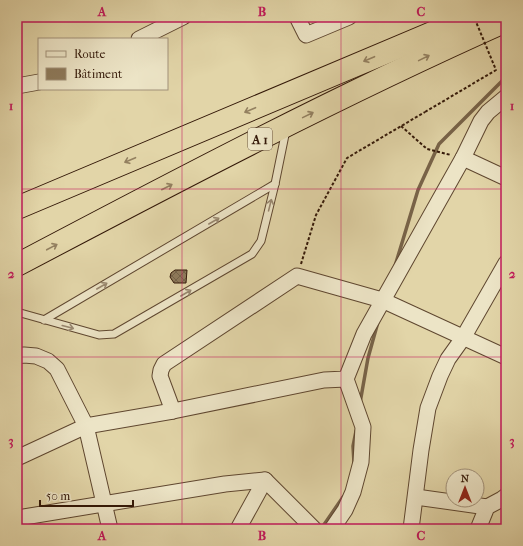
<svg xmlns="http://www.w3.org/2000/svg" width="523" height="546" font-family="'IM FELL French Canon',serif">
<defs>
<pattern id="building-cross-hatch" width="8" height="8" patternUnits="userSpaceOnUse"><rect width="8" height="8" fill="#8e7a5b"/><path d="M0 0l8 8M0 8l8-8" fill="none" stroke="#756349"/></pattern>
</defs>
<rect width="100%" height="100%" fill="#e2d5a8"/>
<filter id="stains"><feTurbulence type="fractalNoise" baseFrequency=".005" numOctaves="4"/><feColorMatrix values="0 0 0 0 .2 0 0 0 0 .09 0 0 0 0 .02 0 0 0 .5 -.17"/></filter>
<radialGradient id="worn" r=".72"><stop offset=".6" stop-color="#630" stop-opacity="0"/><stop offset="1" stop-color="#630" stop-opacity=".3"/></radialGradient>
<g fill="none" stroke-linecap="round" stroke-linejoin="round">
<g stroke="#786348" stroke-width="3.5">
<path d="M 395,266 L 418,190 L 439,144 L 506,77"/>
<path d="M 360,403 L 368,358 L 378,322"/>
<path d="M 354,463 L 353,446 L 356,431"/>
<path d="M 321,529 L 343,497"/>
</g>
</g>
<path fill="url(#building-cross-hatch)" stroke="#331808" d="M 175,270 L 187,270 L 186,283 L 174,283 L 170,277 L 171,273 Z"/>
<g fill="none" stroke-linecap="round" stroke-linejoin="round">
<g stroke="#5f4730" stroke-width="9">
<g id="service">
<path d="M 17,312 L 99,335 L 114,334 L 252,254 L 261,241 L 275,184 L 286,130"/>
<path d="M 44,320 L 275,184"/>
</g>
</g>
<g stroke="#5f4730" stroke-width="17">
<g id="minor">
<path d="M 297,17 L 306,35 L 349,17"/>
<path d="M 139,39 L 183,17"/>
<path d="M 17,86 L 39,82"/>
<path d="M 463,158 L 506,178"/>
<path d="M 17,356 L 24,355 L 36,356 L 48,361 L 57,369 L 86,426 L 110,529"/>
<path d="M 173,411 L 160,376 L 161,370 L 164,364 L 297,276 L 382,300 L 506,357"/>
<path d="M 17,458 L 86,426 L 173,411 L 324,380 L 346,379 L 364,334 L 463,158 L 481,121 L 488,112 L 506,97"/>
<path d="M 416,497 L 487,507"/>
<path d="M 24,517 L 225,484 L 265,480 L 314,529"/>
<path d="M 238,529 L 265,480"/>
<path d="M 332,529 L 345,510 L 353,492 L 361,462 L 363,427 L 346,379"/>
<path d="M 411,529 L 421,450 L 428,408 L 440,376 L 448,359 L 463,338 L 506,263"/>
<path d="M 478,529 L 487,507 L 502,499 L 506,496"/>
</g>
</g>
<g stroke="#331808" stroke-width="24">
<g id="motorway">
<path d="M 17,208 L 470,17"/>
<path d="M 17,265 C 178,180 340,95 506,21"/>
</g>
</g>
<g stroke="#331808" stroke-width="2" stroke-dasharray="3 2" stroke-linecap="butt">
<path d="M 401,126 L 427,149 L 451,155"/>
<path d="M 301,264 L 316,215 L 347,158 L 425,112"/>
</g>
<use href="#service" stroke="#ece4c6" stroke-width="7"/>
<use href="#minor" stroke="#ece4c6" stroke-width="15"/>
<use href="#motorway" stroke="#e2d5a8" stroke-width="22"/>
<path stroke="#331808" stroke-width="2" stroke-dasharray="3 2" stroke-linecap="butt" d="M 425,112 L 496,70 L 474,17"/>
</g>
<defs><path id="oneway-shaft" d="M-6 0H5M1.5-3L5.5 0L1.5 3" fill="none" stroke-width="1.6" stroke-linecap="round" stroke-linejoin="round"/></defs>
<g stroke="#938060">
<use href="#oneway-shaft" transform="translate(424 58) rotate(-26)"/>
<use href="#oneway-shaft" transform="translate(369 59) rotate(157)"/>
<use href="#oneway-shaft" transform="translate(250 110) rotate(157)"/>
<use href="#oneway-shaft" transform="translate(308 115) rotate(-26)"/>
<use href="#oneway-shaft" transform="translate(130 160) rotate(157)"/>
<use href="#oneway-shaft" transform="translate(167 187) rotate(-27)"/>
<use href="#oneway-shaft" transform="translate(52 247) rotate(-28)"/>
</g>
<g stroke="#998870">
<use href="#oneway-shaft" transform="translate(270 205) rotate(-76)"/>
<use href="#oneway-shaft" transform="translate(214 221) rotate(-30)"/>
<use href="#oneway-shaft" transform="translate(102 286) rotate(-30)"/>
<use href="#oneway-shaft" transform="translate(186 293) rotate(-30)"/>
<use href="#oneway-shaft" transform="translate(68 327) rotate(15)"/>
</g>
<path fill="none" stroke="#c2185b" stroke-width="1" stroke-opacity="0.55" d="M 182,17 L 182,529M 341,17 L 341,529M 17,189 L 506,189M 17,357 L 506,357"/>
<g text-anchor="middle" stroke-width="3.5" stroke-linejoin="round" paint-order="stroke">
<rect fill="#ece4c6" stroke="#6a5541" stroke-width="1" x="248" y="128" width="24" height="22" rx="3"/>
<g font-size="13" font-weight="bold" fill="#331808">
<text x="260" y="144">A 1</text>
</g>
</g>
<rect width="523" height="546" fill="none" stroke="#e2d5a8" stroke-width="44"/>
<rect x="38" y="38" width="130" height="52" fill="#ece4c6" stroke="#a2927a"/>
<rect x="46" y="51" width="20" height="6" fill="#ece4c6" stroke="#a2927a"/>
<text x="74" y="58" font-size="12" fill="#331808">Route</text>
<rect x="46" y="68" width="20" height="12" fill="#8e7a5b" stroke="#a2927a"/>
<text x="74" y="78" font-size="12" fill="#331808">Bâtiment</text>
<g transform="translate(465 488)"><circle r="19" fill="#ece4c6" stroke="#a2927a"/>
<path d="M0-3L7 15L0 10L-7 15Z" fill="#8f2418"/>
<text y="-6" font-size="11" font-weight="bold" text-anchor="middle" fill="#331808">N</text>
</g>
<path d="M40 500v6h93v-6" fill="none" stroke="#331808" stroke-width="2"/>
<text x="46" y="500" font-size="12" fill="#331808" stroke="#ece4c6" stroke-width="3" paint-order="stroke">50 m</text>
<rect x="22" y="22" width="479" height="502" fill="none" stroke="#c2185b" stroke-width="1.5"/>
<g font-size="13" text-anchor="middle" font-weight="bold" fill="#c2185b">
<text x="102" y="16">A</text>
<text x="262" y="16">B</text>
<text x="421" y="16">C</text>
<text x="11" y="110">1</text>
<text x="512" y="110">1</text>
<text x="11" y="278">2</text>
<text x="512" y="278">2</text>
<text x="11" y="445">3</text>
<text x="512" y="445">3</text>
<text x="102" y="540">A</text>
<text x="262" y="540">B</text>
<text x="421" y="540">C</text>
</g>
<rect width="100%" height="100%" filter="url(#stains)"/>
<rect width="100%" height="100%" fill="url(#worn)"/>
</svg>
